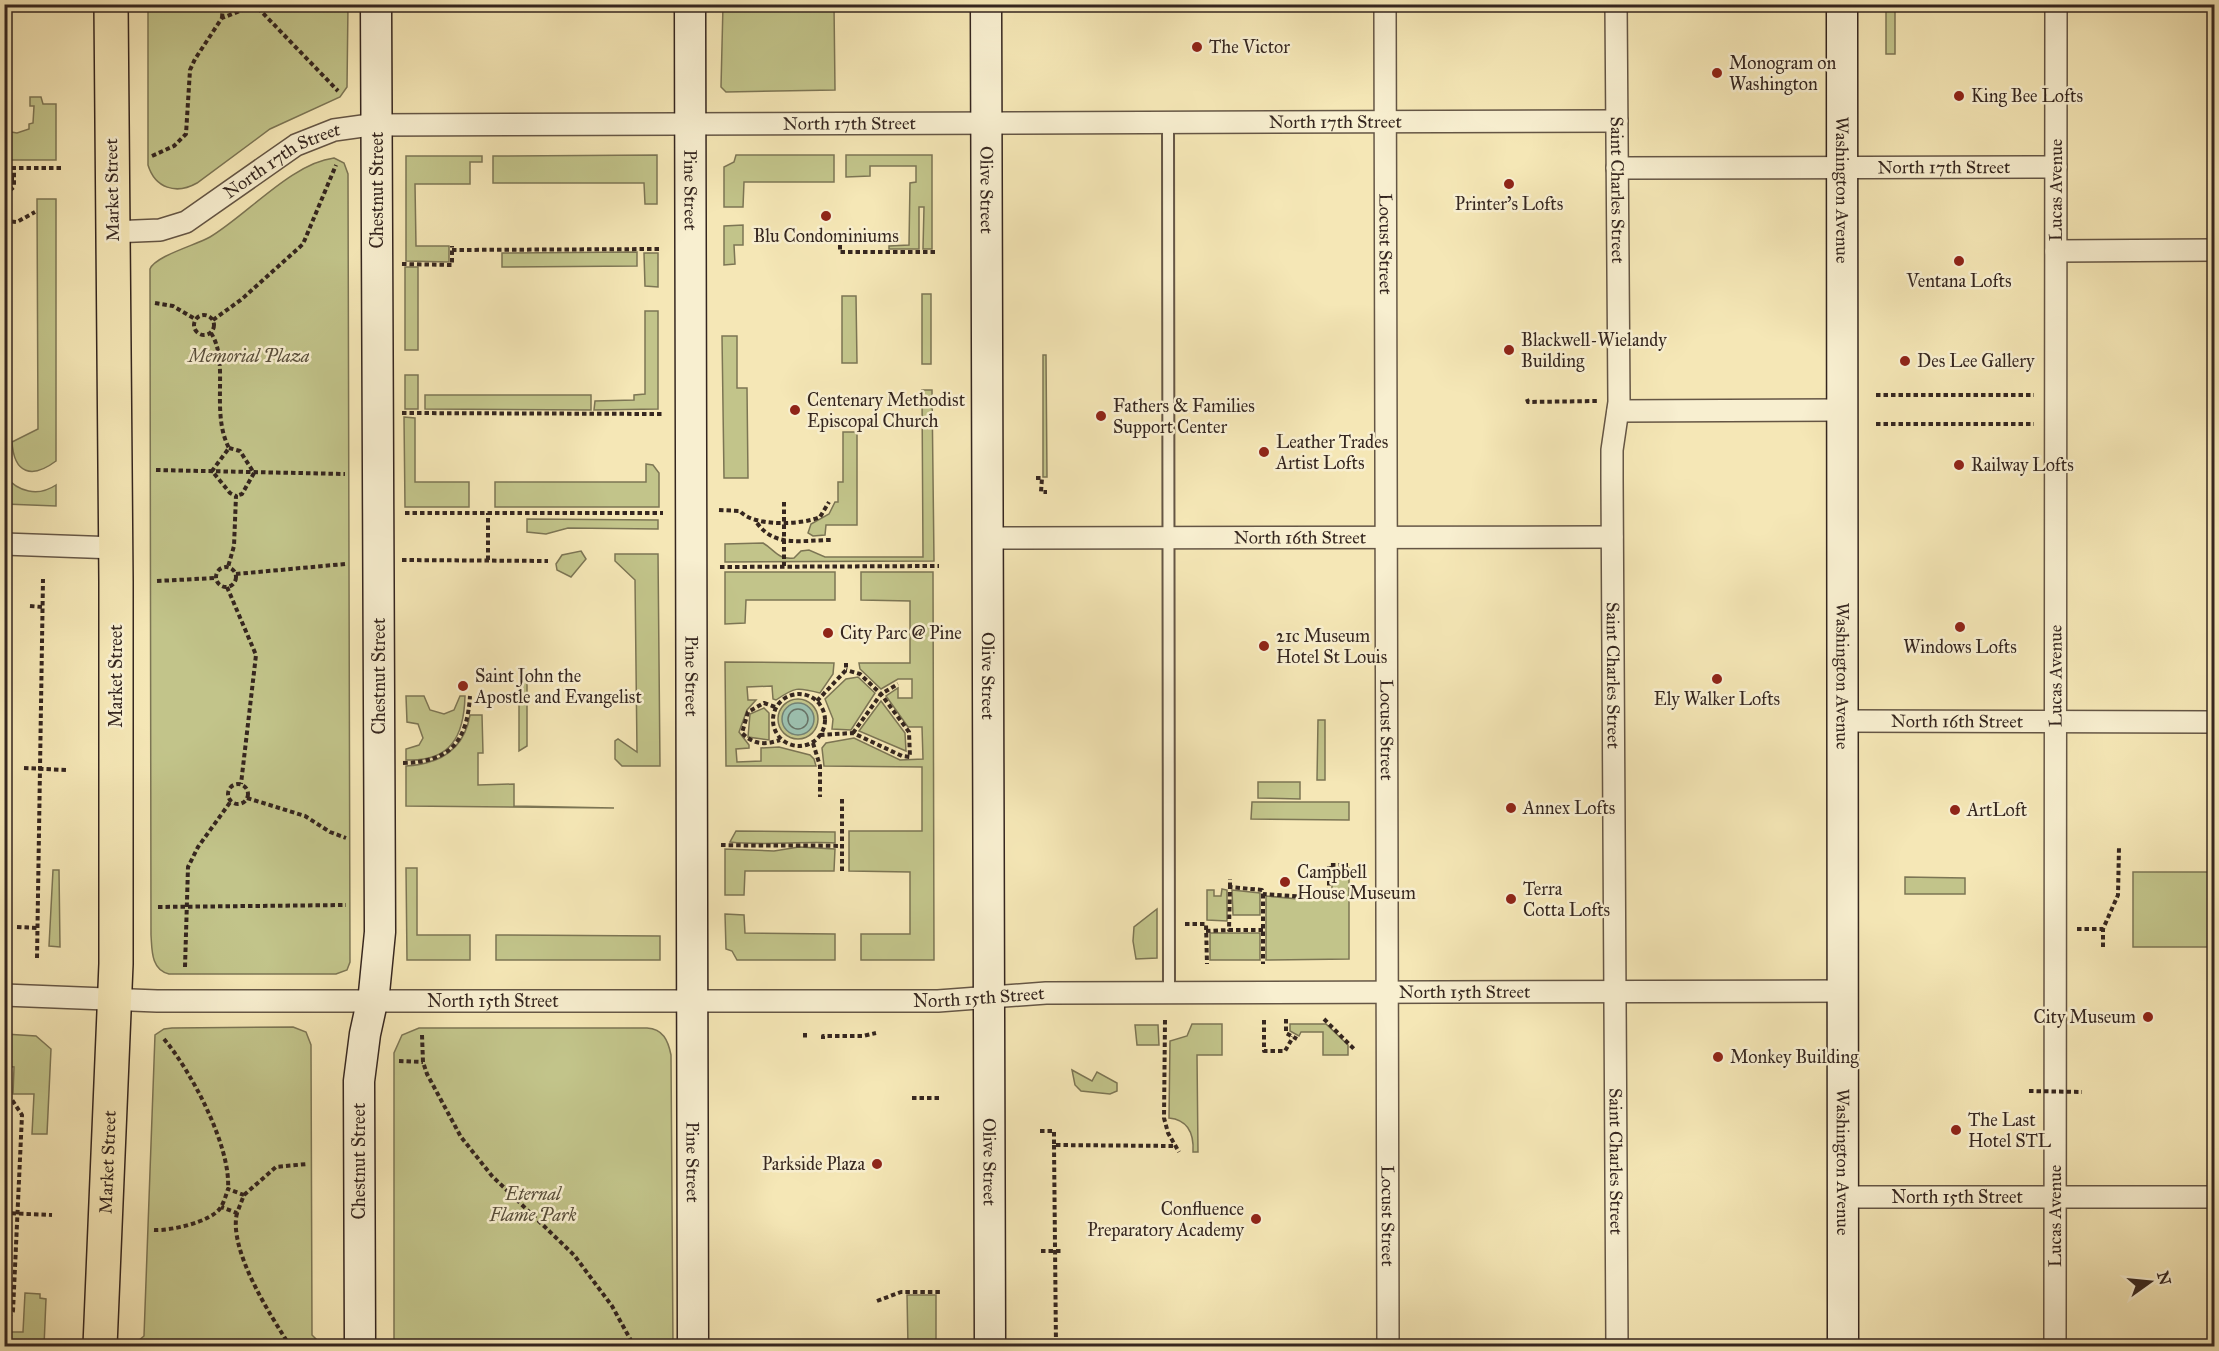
<svg xmlns="http://www.w3.org/2000/svg" width="2219" height="1351" font-family="'IM FELL Great Primer',serif">
<rect width="100%" height="100%" fill="#f5e7b6"/>
<filter id="stains"><feTurbulence type="fractalNoise" baseFrequency=".00333" numOctaves="4"/><feColorMatrix values="0 0 0 0 .2 0 0 0 0 .09 0 0 0 0 .02 0 0 0 .5 -.17"/></filter>
<radialGradient id="worn" r=".72"><stop offset=".6" stop-color="#630" stop-opacity="0"/><stop offset="1" stop-color="#630" stop-opacity=".3"/></radialGradient>
<g fill="#c2c48a" stroke="#7c7554" stroke-width="1.5">
<path d="M 148,5 L 348,5 L 347,87 L 340,97 L 270,129 L 197,183 C 176,195 155,188 148,165 Z"/>
<path d="M 723,5 L 834,5 L 835,90 L 726,92 L 721,87 Z"/>
<rect x="1886" y="5" width="9" height="49"/>
<path d="M 30,97 L 41,97 L 43,104 L 56,104 L 56,160 L 5,160 L 5,131 L 17,133 L 29,129 L 29,124 L 33,123 L 34,106 L 30,106 Z"/>
<path d="M 657,155 L 657,204 L 645,204 L 644,183 L 493,183 L 493,156 Z"/>
<path d="M 736,155 L 834,155 L 834,182 L 744,182 L 743,207 L 724,207 L 724,167 L 734,162 Z"/>
<path d="M 846,155 L 932,155 L 932,249 L 923,249 L 924,207 L 919,207 L 919,249 L 889,249 L 889,246 L 909,245 L 910,183 L 916,182 L 916,166 L 870,166 L 870,176 L 846,177 Z"/>
<path d="M 406,156 L 482,156 L 482,162 L 470,162 L 470,184 L 415,184 L 416,246 L 449,246 L 449,262 L 406,261 Z"/>
<path d="M 334,158 L 344,163 L 348,174 L 350,962 L 347,970 L 336,974 L 169,974 C 151,970 152,950 151,935 L 150,269 C 155,256 196,245 210,237 C 247,215 292,163 334,158 Z"/>
<path d="M 37,199 L 56,199 L 56,461 C 32,479 14,474 12,442 L 38,429 Z"/>
<path d="M 743,225 L 743,245 L 734,245 L 735,264 L 724,265 L 724,226 Z"/>
<path d="M 637,252 L 637,266 L 502,267 L 502,253 Z"/>
<path d="M 644,253 L 658,253 L 658,287 L 645,286 Z"/>
<rect x="405" y="267" width="13" height="83"/>
<rect x="922" y="294" width="9" height="70"/>
<path d="M 842,296 L 856,296 L 857,363 L 842,363 Z"/>
<path d="M 645,311 L 658,311 L 658,409 L 594,410 L 595,401 L 634,400 L 634,395 L 645,394 Z"/>
<path d="M 722,336 L 737,336 L 737,388 L 747,388 L 748,478 L 724,478 Z"/>
<path d="M 1043,355 L 1046,355 L 1047,477 L 1043,477 Z"/>
<rect x="405" y="375" width="13" height="34"/>
<path d="M 922,390 L 932,390 L 934,561 L 725,562 L 725,544 L 763,543 C 775,550 778,560 794,558 L 801,551 L 809,550 L 825,557 L 923,557 Z"/>
<path d="M 425,395 L 591,395 L 591,410 L 425,409 Z"/>
<path d="M 404,417 L 415,418 L 415,482 L 469,482 L 469,507 L 405,507 Z"/>
<path d="M 843,432 L 857,432 L 857,525 L 826,525 L 825,535 L 813,536 L 808,533 L 811,524 L 829,514 L 835,502 L 838,502 L 838,482 L 843,482 Z"/>
<path d="M 646,464 L 653,465 L 659,473 L 659,507 L 495,507 L 495,482 L 646,482 Z"/>
<path d="M 5,476 C 18,492 38,497 56,485 L 56,506 L 5,504 Z"/>
<path d="M 527,519 L 658,520 L 658,529 L 568,528 L 546,534 L 527,532 Z"/>
<path d="M 581,551 L 586,559 L 571,577 L 557,570 L 556,564 L 562,555 Z"/>
<path d="M 615,554 L 658,554 L 660,766 L 622,766 L 615,759 L 615,741 L 618,739 L 637,752 L 635,580 L 615,561 Z"/>
<path d="M 725,572 L 835,572 L 835,600 L 746,600 L 745,623 L 725,624 Z"/>
<path d="M 861,572 L 933,572 L 934,960 L 861,960 L 861,934 L 910,934 L 910,872 L 849,871 L 849,831 L 922,831 L 922,767 L 824,766 L 822,748 L 826,743 L 854,738 L 900,760 L 923,759 L 922,727 L 908,727 L 886,696 L 898,688 L 898,698 L 912,698 L 912,679 L 898,679 L 881,689 L 860,669 L 859,663 L 910,663 L 910,601 L 861,600 Z"/>
<path d="M 725,662 L 834,663 L 833,674 L 820,693 C 797,687 795,687 776,700 L 773,699 L 772,686 L 747,687 L 748,700 L 756,700 L 747,710 L 739,732 L 749,745 L 749,748 L 736,749 L 737,762 L 761,761 L 761,748 L 779,747 L 810,755 L 814,759 L 816,766 L 726,766 Z"/>
<path d="M 527,675 L 527,746 L 519,751 L 519,676 Z"/>
<path d="M 858,677 L 875,693 L 851,730 L 832,729 L 833,719 L 825,699 L 846,679 Z"/>
<path d="M 406,696 L 424,696 L 430,710 L 444,714 L 454,710 L 460,696 L 465,696 C 464,736 451,762 406,760 L 406,749 L 419,745 L 423,738 L 418,724 L 407,722 Z"/>
<circle cx="798" cy="719" r="20"/>
<path d="M 881,701 L 905,733 L 906,751 L 859,731 Z"/>
<path d="M 764,708 L 769,713 L 769,740 L 748,737 L 750,714 Z"/>
<path d="M 470,715 L 482,715 L 483,753 L 478,753 L 478,785 L 514,784 L 514,806 L 614,808 L 406,806 L 406,766 C 440,764 464,750 470,715 Z"/>
<path d="M 1318,720 L 1325,720 L 1325,780 L 1317,780 Z"/>
<path d="M 1258,782 L 1300,782 L 1300,799 L 1258,798 Z"/>
<path d="M 1252,802 L 1349,802 L 1349,820 L 1251,819 Z"/>
<path d="M 736,831 L 835,832 L 835,843 C 800,841 765,846 730,842 Z"/>
<path d="M 799,847 L 835,849 L 834,871 L 745,871 L 744,895 L 725,895 L 725,849 L 774,851 Z"/>
<path d="M 406,868 L 417,868 L 417,935 L 470,935 L 470,960 L 407,960 Z"/>
<path d="M 1332,868 L 1349,868 L 1349,959 L 1266,960 L 1266,896 L 1309,900 L 1313,896 L 1327,896 L 1332,890 Z"/>
<path d="M 53,870 L 59,870 L 60,947 L 49,946 Z"/>
<rect x="2133" y="872" width="81" height="75"/>
<path d="M 1905,877 L 1965,878 L 1965,894 L 1905,894 Z"/>
<path d="M 1222,889 L 1227,890 L 1227,921 L 1207,920 L 1207,890 L 1214,890 L 1214,896 L 1221,896 Z"/>
<path d="M 1232,890 L 1260,893 L 1260,915 L 1233,915 Z"/>
<path d="M 1157,909 L 1157,958 L 1136,959 L 1133,941 L 1134,927 Z"/>
<path d="M 725,914 L 744,915 L 745,933 L 835,934 L 835,960 L 737,960 L 732,951 L 726,949 Z"/>
<rect x="1210" y="933" width="50" height="27"/>
<path d="M 496,935 L 660,936 L 660,960 L 496,960 Z"/>
<path d="M 1192,1024 L 1222,1024 L 1222,1055 L 1197,1055 L 1198,1152 L 1193,1152 C 1194,1135 1189,1120 1169,1118 L 1170,1041 L 1187,1036 Z"/>
<path d="M 1290,1024 L 1326,1024 L 1348,1045 L 1348,1055 L 1323,1055 L 1323,1032 L 1301,1032 L 1299,1036 L 1290,1031 Z"/>
<path d="M 1135,1025 L 1158,1025 L 1159,1045 L 1137,1045 Z"/>
<path d="M 293,1027 L 306,1032 L 311,1045 L 312,1335 L 323,1346 L 132,1346 L 144,1336 L 155,1035 L 164,1029 L 172,1028 Z"/>
<path d="M 419,1028 L 647,1028 C 663,1029 668,1040 671,1055 L 673,1346 L 394,1346 L 394,1053 L 402,1035 Z"/>
<path d="M 5,1034 L 36,1036 L 51,1049 L 47,1134 L 32,1134 L 34,1094 L 13,1094 L 14,1067 L 5,1066 Z"/>
<path d="M 1072,1070 L 1092,1081 L 1097,1072 L 1117,1083 L 1117,1091 L 1110,1094 L 1081,1091 L 1075,1085 Z"/>
<path d="M 25,1293 L 40,1294 L 40,1298 L 46,1299 L 44,1346 L 5,1346 L 5,1332 L 23,1332 Z"/>
<path d="M 907,1295 L 936,1295 L 936,1346 L 908,1346 Z"/>
</g>
<circle fill="#9cc0af" stroke="#738275" stroke-width="1.5" cx="798" cy="719" r="16"/>
<g fill="none" stroke-linecap="round" stroke-linejoin="round">
<circle stroke="#687367" stroke-width="1.5" cx="798" cy="719" r="10"/>
<g stroke="#655645" stroke-width="14">
<path id="lane" d="M 1168,123 L 1169,993"/>
</g>
<g stroke="#655645" stroke-width="24">
<g id="street">
<path id="s1" d="M 1385,4 L 1388,1346"/>
<path id="s2" d="M 1616,4 L 1619,402 L 1612,450 L 1612,480 L 1617,1346"/>
<path id="s3" d="M 1617,168 L 2056,167"/>
<path id="s4" d="M 112,232 L 160,230 L 186,222 L 296,145 L 334,130 L 370,125 L 1617,121"/>
<path d="M 2056,251 L 2214,250"/>
<path d="M 1618,411 L 1842,410"/>
<path id="s5" d="M 990,538 L 1612,537"/>
<path d="M 4,544 L 116,548"/>
<path id="s6" d="M 1843,721 L 2214,722"/>
<path id="s7" d="M 4,995 L 157,1001 L 938,1001 L 1046,993 L 1843,991"/>
<path id="s8" d="M 1843,1197 L 2214,1197"/>
<path id="s9" d="M 2055,1346 L 2056,4"/>
</g>
</g>
<g stroke="#35261f" stroke-width="33">
<g id="secondary">
<path id="s10" d="M 690,4 L 693,1346"/>
<path id="s11" d="M 986,4 L 990,1346"/>
<path id="s12" d="M 1842,4 L 1843,1346"/>
<path d="M 360,1346 L 359,1081 L 365,1034 L 374,993 L 380,932 L 376,4"/>
</g>
</g>
<g stroke="#35261f" stroke-width="36">
<g id="primary">
<path id="s13" d="M 100,1346 L 116,964 L 116,581 L 111,4"/>
</g>
</g>
<g stroke="#35261f" stroke-width="4" stroke-dasharray="4.5 3" stroke-linecap="butt">
<path d="M 258,8 L 338,91"/>
<path d="M 222,18 L 223,4"/>
<path d="M 152,156 L 174,146 L 186,134 L 190,70 L 195,59 L 222,18 L 245,9 L 258,8 L 255,4"/>
<path d="M 4,168 L 64,168"/>
<path d="M 4,179 L 14,179"/>
<path d="M 4,195 L 14,187 L 14,168"/>
<path d="M 4,221 L 17,222 L 35,212"/>
<path d="M 840,245 L 840,252 L 938,252"/>
<path d="M 452,250 L 662,249"/>
<path d="M 402,264 L 452,265 L 452,246"/>
<path d="M 155,303 L 173,306 L 195,319"/>
<circle cx="204" cy="325" r="10"/>
<path d="M 213,320 L 242,299 L 303,244 L 336,165"/>
<path d="M 211,333 C 230,362 210,412 229,448 L 212,471 L 230,493 L 236,496 L 234,546 L 228,567"/>
<path d="M 1876,395 L 2034,395"/>
<path d="M 1527,399 L 1528,402 L 1597,401"/>
<path d="M 402,413 L 662,414"/>
<path d="M 1876,424 L 2034,424"/>
<path d="M 229,448 L 240,451 L 254,473 L 242,494 L 236,496"/>
<path d="M 156,470 L 345,474"/>
<path d="M 1036,478 L 1042,478 L 1041,492 L 1047,492"/>
<path d="M 784,502 L 784,566"/>
<path d="M 719,510 L 740,511 C 753,527 802,525 820,517 L 829,502"/>
<path d="M 405,513 L 663,513"/>
<path d="M 757,523 C 775,548 802,540 831,540"/>
<path d="M 402,560 L 548,561"/>
<path d="M 488,560 L 488,513"/>
<circle cx="226" cy="577" r="10"/>
<path d="M 720,567 L 939,566"/>
<path d="M 236,574 L 345,564"/>
<path d="M 157,581 L 216,578"/>
<path d="M 227,587 L 256,655 L 241,784"/>
<path d="M 30,606 L 42,607"/>
<circle cx="799" cy="720" r="26"/>
<path d="M 817,701 L 846,670 L 846,663"/>
<path d="M 775,707 L 764,703 L 748,712 L 742,733 C 754,745 765,745 780,740"/>
<path d="M 853,733 L 881,694 L 898,684"/>
<path d="M 820,735 L 853,733 L 902,756 L 910,757 L 909,732 L 881,694 L 860,674 L 846,670"/>
<path d="M 813,743 L 820,766 L 820,797"/>
<path d="M 403,763 C 451,762 467,741 470,696"/>
<path d="M 24,768 L 66,770"/>
<circle cx="238" cy="794" r="10"/>
<path d="M 247,798 L 305,816 L 330,832 L 346,838"/>
<path d="M 721,845 C 762,846 801,845 842,846"/>
<path d="M 842,871 L 842,797"/>
<path d="M 1230,887 L 1230,879"/>
<path d="M 1263,894 L 1263,964"/>
<path d="M 158,907 L 346,905"/>
<path d="M 1185,924 L 1206,924 L 1207,964"/>
<path d="M 17,927 L 38,928"/>
<path d="M 2077,929 L 2103,929"/>
<path d="M 1263,930 L 1229,930 L 1230,887 L 1262,890 L 1263,894 L 1308,897 L 1311,892 L 1326,893 L 1329,888 L 1329,865 L 1348,865"/>
<path d="M 1206,931 L 1229,930"/>
<path d="M 2103,947 L 2103,929 L 2118,895 L 2119,847"/>
<path d="M 37,958 L 43,579"/>
<path d="M 185,967 L 188,867 L 198,847 L 231,801"/>
<path d="M 1286,1019 L 1286,1033 L 1297,1039"/>
<path d="M 1324,1019 L 1355,1050"/>
<path d="M 1165,1020 L 1164,1118 L 1168,1133 L 1179,1152"/>
<path d="M 1264,1020 L 1264,1051 L 1285,1051 L 1293,1037"/>
<path d="M 805,1033 L 805,1039"/>
<path d="M 422,1035 L 423,1062 L 427,1074 L 461,1137 L 492,1176 L 574,1255 L 612,1306 L 634,1346"/>
<path d="M 164,1039 C 191,1071 231,1146 228,1189"/>
<path d="M 823,1039 L 823,1036 L 863,1036 L 876,1033"/>
<path d="M 399,1061 L 423,1062"/>
<path d="M 4,1088 L 22,1115 L 13,1311 L 4,1324"/>
<path d="M 912,1098 L 940,1098"/>
<path d="M 1040,1131 L 1054,1131 L 1054,1145 L 1175,1146"/>
<path d="M 1054,1145 L 1056,1346"/>
<path d="M 244,1195 L 276,1167 L 307,1164"/>
<path d="M 4,1213 L 52,1215"/>
<path d="M 237,1213 C 228,1250 271,1316 290,1346"/>
<path d="M 154,1230 C 170,1231 212,1222 221,1207 C 224,1202 226,1195 228,1189 L 244,1195 L 237,1213 L 221,1207"/>
<path d="M 1041,1251 L 1061,1251"/>
<path d="M 877,1301 L 901,1292 L 940,1292"/>
</g>
<use href="#lane" stroke="#f8efd0" stroke-width="10"/>
<use href="#street" stroke="#f8efd0" stroke-width="21"/>
<use href="#secondary" stroke="#f8efd0" stroke-width="30"/>
<use href="#primary" stroke="#f5e7b6" stroke-width="33"/>
<path stroke="#35261f" stroke-width="4" stroke-dasharray="4.5 3" stroke-linecap="butt" d="M 2029,1091 L 2082,1092"/>
</g>
<g fill="#8f2418" stroke="#f8efd0" stroke-width="2">
<circle cx="1197" cy="47" r="6"/>
<circle cx="1717" cy="73" r="6"/>
<circle cx="1959" cy="96" r="6"/>
<circle cx="1509" cy="184" r="6"/>
<circle cx="826" cy="216" r="6"/>
<circle cx="1959" cy="261" r="6"/>
<circle cx="1509" cy="350" r="6"/>
<circle cx="1905" cy="361" r="6"/>
<circle cx="795" cy="410" r="6"/>
<circle cx="1101" cy="416" r="6"/>
<circle cx="1264" cy="452" r="6"/>
<circle cx="1959" cy="465" r="6"/>
<circle cx="1960" cy="627" r="6"/>
<circle cx="828" cy="633" r="6"/>
<circle cx="1264" cy="646" r="6"/>
<circle cx="1717" cy="679" r="6"/>
<circle cx="463" cy="686" r="6"/>
<circle cx="1511" cy="808" r="6"/>
<circle cx="1955" cy="810" r="6"/>
<circle cx="1285" cy="882" r="6"/>
<circle cx="1511" cy="899" r="6"/>
<circle cx="2148" cy="1017" r="6"/>
<circle cx="1718" cy="1057" r="6"/>
<circle cx="1956" cy="1130" r="6"/>
<circle cx="877" cy="1164" r="6"/>
<circle cx="1256" cy="1219" r="6"/>
</g>
<g text-anchor="middle" stroke-width="5" stroke-linejoin="round" paint-order="stroke">
<g font-size="18" fill="#35261f" stroke="#f8efd0" text-anchor="start">
<text x="1209" y="53">The Victor</text>
<text x="1729" y="69">Monogram on<tspan x="1729" dy="21">Washington</tspan></text>
<text x="1971" y="102">King Bee Lofts</text>
<text x="1509" y="210" text-anchor="middle">Printer's Lofts</text>
<text x="826" y="242" text-anchor="middle">Blu Condominiums</text>
<text x="1959" y="287" text-anchor="middle">Ventana Lofts</text>
<text x="1521" y="346">Blackwell-Wielandy<tspan x="1521" dy="21">Building</tspan></text>
<text x="1917" y="367">Des Lee Gallery</text>
<text x="807" y="406">Centenary Methodist<tspan x="807" dy="21">Episcopal Church</tspan></text>
<text x="1113" y="412">Fathers &amp; Families<tspan x="1113" dy="21">Support Center</tspan></text>
<text x="1276" y="448">Leather Trades<tspan x="1276" dy="21">Artist Lofts</tspan></text>
<text x="1971" y="471">Railway Lofts</text>
<text x="840" y="639">City Parc @ Pine</text>
<text x="1276" y="642">21c Museum<tspan x="1276" dy="21">Hotel St Louis</tspan></text>
<text x="1960" y="653" text-anchor="middle">Windows Lofts</text>
<text x="475" y="682">Saint John the<tspan x="475" dy="21">Apostle and Evangelist</tspan></text>
<text x="1717" y="705" text-anchor="middle">Ely Walker Lofts</text>
<text x="1523" y="814">Annex Lofts</text>
<text x="1967" y="816">ArtLoft</text>
<text x="1297" y="878">Campbell<tspan x="1297" dy="21">House Museum</tspan></text>
<text x="1523" y="895">Terra<tspan x="1523" dy="21">Cotta Lofts</tspan></text>
<text x="2136" y="1023" text-anchor="end">City Museum</text>
<text x="1730" y="1063">Monkey Building</text>
<text x="1968" y="1126">The Last<tspan x="1968" dy="21">Hotel STL</tspan></text>
<text x="865" y="1170" text-anchor="end">Parkside Plaza</text>
<text x="1244" y="1215" text-anchor="end">Confluence<tspan x="1244" dy="21">Preparatory Academy</tspan></text>
</g>
<g font-size="18" fill="#35261f" stroke="#f8efd0">
<text dy="6" stroke="none"><textPath href="#s4" startOffset="1252">North 17th Street</textPath></text>
<text dy="6" stroke="none"><textPath href="#s4" startOffset="766">North 17th Street</textPath></text>
<text dy="6" stroke="none"><textPath href="#s4" startOffset="190">North 17th Street</textPath></text>
<text dy="6" stroke="none"><textPath href="#s3" startOffset="327">North 17th Street</textPath></text>
<text transform="translate(112 190) rotate(-91)" y="6">Market Street</text>
<text transform="translate(377 190) rotate(-90)" y="6">Chestnut Street</text>
<text dy="6" stroke="none"><textPath href="#s10" startOffset="186">Pine Street</textPath></text>
<text dy="6" stroke="none"><textPath href="#s11" startOffset="186">Olive Street</textPath></text>
<text dy="6" stroke="none"><textPath href="#s2" startOffset="186">Saint Charles Street</textPath></text>
<text dy="6" stroke="none"><textPath href="#s12" startOffset="186">Washington Avenue</textPath></text>
<text dy="6" stroke="none"><textPath href="#s9" startOffset="1156">Lucas Avenue</textPath></text>
<text dy="6" stroke="none"><textPath href="#s1" startOffset="240">Locust Street</textPath></text>
<text dy="6" stroke="none"><textPath href="#s5" startOffset="310">North 16th Street</textPath></text>
<text dy="6" stroke="none"><textPath href="#s11" startOffset="672">Olive Street</textPath></text>
<text dy="6" stroke="none"><textPath href="#s2" startOffset="672">Saint Charles Street</textPath></text>
<text dy="6" stroke="none"><textPath href="#s9" startOffset="670">Lucas Avenue</textPath></text>
<text transform="translate(116 676) rotate(-90)" y="6">Market Street</text>
<text transform="translate(379 676) rotate(-90)" y="6">Chestnut Street</text>
<text dy="6" stroke="none"><textPath href="#s10" startOffset="672">Pine Street</textPath></text>
<text dy="6" stroke="none"><textPath href="#s12" startOffset="672">Washington Avenue</textPath></text>
<text dy="6" stroke="none"><textPath href="#s6" startOffset="114">North 16th Street</textPath></text>
<text dy="6" stroke="none"><textPath href="#s1" startOffset="726">Locust Street</textPath></text>
<text dy="6" stroke="none"><textPath href="#s7" startOffset="1461">North 15th Street</textPath></text>
<text dy="6" stroke="none"><textPath href="#s7" startOffset="975">North 15th Street</textPath></text>
<text dy="6" stroke="none"><textPath href="#s7" startOffset="489">North 15th Street</textPath></text>
<text transform="translate(359 1161) rotate(-90)" y="6">Chestnut Street</text>
<text dy="6" stroke="none"><textPath href="#s10" startOffset="1158">Pine Street</textPath></text>
<text dy="6" stroke="none"><textPath href="#s11" startOffset="1158">Olive Street</textPath></text>
<text dy="6" stroke="none"><textPath href="#s2" startOffset="1158">Saint Charles Street</textPath></text>
<text dy="6" stroke="none"><textPath href="#s12" startOffset="1158">Washington Avenue</textPath></text>
<text dy="6" stroke="none"><textPath href="#s13" startOffset="184">Market Street</textPath></text>
<text dy="6" stroke="none"><textPath href="#s8" startOffset="114">North 15th Street</textPath></text>
<text dy="6" stroke="none"><textPath href="#s1" startOffset="1212">Locust Street</textPath></text>
<text dy="6" stroke="none"><textPath href="#s9" startOffset="130">Lucas Avenue</textPath></text>
</g>
<g font-size="18" font-style="italic" fill="#584e3a" stroke="#f8efd0">
<text x="249" y="362">Memorial Plaza</text>
<text x="533" y="1200">Eternal<tspan x="533" dy="21">Flame Park</tspan></text>
</g>
</g>
<rect width="2219" height="1351" fill="none" stroke="#f5e7b6" stroke-width="24"/>
<rect x="6" y="6" width="2207" height="1339" fill="none" stroke="#35261f" stroke-width="3"/>
<rect x="12" y="12" width="2195" height="1327" fill="none" stroke="#35261f" stroke-width="1.5"/>
<g transform="translate(2150 1282) rotate(75)" stroke="#f8efd0" stroke-width="4.5" paint-order="stroke">
<path d="M0-4.5L10 22L0 15L-10 22Z" fill="#35261f"/>
<text y="-9" font-size="16" font-weight="bold" text-anchor="middle" fill="#35261f">N</text>
</g>
<rect width="100%" height="100%" filter="url(#stains)"/>
<rect width="100%" height="100%" fill="url(#worn)"/>
</svg>
